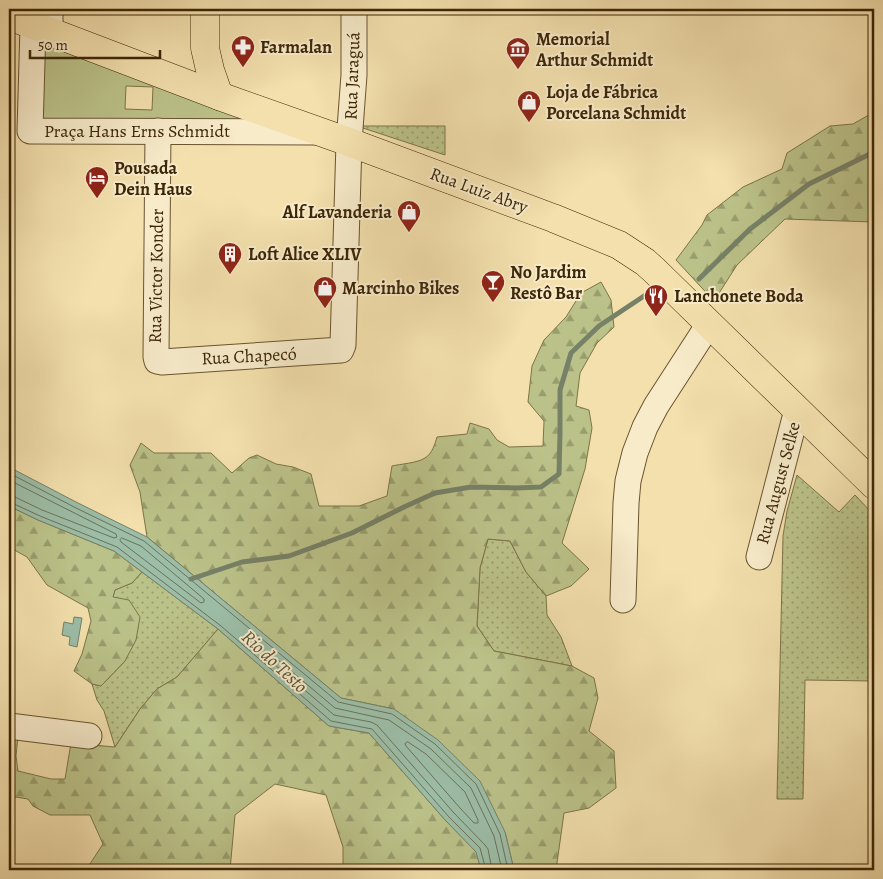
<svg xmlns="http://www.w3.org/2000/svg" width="883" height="879" font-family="Alegreya,serif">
<defs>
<pattern id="grass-dots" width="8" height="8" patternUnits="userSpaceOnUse" patternTransform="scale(1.25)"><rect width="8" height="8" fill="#bbc289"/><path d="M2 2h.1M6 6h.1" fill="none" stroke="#999d6e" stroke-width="1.8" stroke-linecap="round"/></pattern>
<pattern id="forest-firs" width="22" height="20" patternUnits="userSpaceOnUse" patternTransform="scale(1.25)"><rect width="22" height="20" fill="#bbc289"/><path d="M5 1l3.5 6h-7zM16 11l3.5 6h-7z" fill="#999d6e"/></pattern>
</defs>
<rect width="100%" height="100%" fill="#f3e0ad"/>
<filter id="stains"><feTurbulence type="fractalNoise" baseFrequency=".004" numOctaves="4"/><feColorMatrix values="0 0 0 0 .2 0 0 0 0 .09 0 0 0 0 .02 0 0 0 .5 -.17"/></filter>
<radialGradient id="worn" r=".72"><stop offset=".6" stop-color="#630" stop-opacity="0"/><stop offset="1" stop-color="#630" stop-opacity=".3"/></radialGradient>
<g fill="url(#grass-dots)" stroke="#7c7448">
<path d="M 363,126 L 445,126 L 445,155 L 363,128 Z"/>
<path d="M 797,475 L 839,512 L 855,495 L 874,515 L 874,681 L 805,680 L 803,799 L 777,799 L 783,536 L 787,511 Z"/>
<path d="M 488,539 L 510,541 L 526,572 L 546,596 L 547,615 L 561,637 L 572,666 L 494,651 L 477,626 L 480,568 Z"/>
<path d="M 142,572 L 218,629 L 177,677 L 157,689 L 140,709 L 115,747 L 104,711 L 97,700 L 92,684 L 101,686 L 125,661 L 113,597 L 115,590 L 132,583 Z"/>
</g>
<g fill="url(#forest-firs)" stroke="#7c7448">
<path d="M 874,112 L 874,222 L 785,219 L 737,265 L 714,301 L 676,260 L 702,225 L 707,215 L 743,187 L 782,169 L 787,153 L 830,126 L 853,124 Z"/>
<path d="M 601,282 L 611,300 L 614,327 L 597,343 L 580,373 L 576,406 L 589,410 L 592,428 L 585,469 L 562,543 L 589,569 L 571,586 L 546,596 L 526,572 L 510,541 L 488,539 L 480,568 L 477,626 L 494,651 L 572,666 L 594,678 L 598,698 L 589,731 L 614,751 L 616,788 L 589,808 L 564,813 L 556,870 L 514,870 L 505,832 L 394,709 L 341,698 L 147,537 L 140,492 L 130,465 L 141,443 L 154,453 L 211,453 L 232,473 L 249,458 L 257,455 L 276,464 L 293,467 L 311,474 L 319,506 L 359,506 L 387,496 L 392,466 C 400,464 418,463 425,458 C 432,454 435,444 437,437 L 467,434 L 470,423 L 489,429 L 497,440 L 509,447 L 543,446 L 544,421 L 528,402 L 532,366 L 544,340 L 566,317 L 581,293 Z"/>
<path d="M 9,506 L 38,520 L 114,551 L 142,572 L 132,583 L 115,590 L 113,597 L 129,600 L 140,617 L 136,640 L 125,661 L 101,686 L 92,684 L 74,671 L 82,654 L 91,621 L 88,608 L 47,585 L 27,557 L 9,547 Z"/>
<path d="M 218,629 L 329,726 L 369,733 L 446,821 L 477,852 L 481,870 L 343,870 L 343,847 L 326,795 L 275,784 L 235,815 L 230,870 L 86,870 L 103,844 L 90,815 L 50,815 L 33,806 L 28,799 L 16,797 L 9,801 L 9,736 L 18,736 L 16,756 L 18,771 L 51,779 L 65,779 L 71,743 L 115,747 L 140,709 L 157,689 L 177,677 Z"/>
</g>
<path fill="#bbc289" stroke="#7c7448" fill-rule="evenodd" d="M 43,44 L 259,122 L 40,121 ZM 126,86 L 153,87 L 152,110 L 125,109 Z"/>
<g fill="#9cbda7" stroke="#768167">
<path d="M 9,467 L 78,503 L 147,537 L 341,698 L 394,709 L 438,740 L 480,781 L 505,832 L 514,870 L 481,870 L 476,852 L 446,821 L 369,733 L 329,726 L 218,629 L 114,551 L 38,520 L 9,506 Z"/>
<path d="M 74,617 L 82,618 L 77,647 L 69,645 L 70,637 L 62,635 L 64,622 L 73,624 Z"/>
</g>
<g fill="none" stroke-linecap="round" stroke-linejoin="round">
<g stroke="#6c7257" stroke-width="1">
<path d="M 9,473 L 76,508 L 144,541 L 338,702 L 392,714 L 435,744 L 476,784 L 500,834 L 508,870"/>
<path d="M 9,480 L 116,534 L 117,537 L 114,538 L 42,510 L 15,497 L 9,496"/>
<path d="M 9,502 L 12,503 L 40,516 L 117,547 L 221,626 L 331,721 L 372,729 L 449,817 L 480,848 L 486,870"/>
<path d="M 122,538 L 141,546 L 204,599 L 204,602 L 201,603 L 121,542 L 120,540 Z"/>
<path d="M 408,742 L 426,754 L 465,792 L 478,820 L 478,823 L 474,823 L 460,808 L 406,746 L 405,744 Z"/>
<path d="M 492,870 L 488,849 L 485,845 L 454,813 L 377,725 L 371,722 L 334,715 L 274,664 L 274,660 L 278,660 L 335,708 L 389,720 L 431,749 L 471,788 L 494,836 L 502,870"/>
</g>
<g stroke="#768167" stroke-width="5">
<path d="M 699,279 L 750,229 L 809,184 L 874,152"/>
<path d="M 191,579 L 242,562 L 289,556 L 352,533 L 404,507 L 435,493 L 471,487 L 516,488 L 541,487 L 559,474 L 560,433 L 560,390 L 571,353 L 599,326 L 650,292"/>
</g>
<g stroke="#6a5430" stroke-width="27">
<g id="minor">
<path d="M 33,26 L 30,131 L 315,132"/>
<path d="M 50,32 L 50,9"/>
<path d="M 158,131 L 156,357 L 157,361 L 162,362 L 341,350 L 343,345 L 349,142 L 354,75 L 354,9"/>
<path d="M 759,557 L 797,410"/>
<path d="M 623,600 L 626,503 L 628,481 L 635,453 L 645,427 L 656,406 L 709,324"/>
<path d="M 9,726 L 89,736"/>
</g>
</g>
<g stroke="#3c2607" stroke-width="29">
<g id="major">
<path d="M 205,9 L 205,48 L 210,70 L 219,96"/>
<path d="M 9,16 L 219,96 L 349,142 L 553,218 L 619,245 L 645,262 L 654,270 L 874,485"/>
</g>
</g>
<use href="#minor" stroke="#f7ebca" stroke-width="25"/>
<use href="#major" stroke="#f3e0ad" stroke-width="28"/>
</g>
<defs>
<g id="pharmacy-pin" transform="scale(1.25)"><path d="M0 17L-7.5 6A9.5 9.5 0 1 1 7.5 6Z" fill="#8f2418" stroke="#f7ebca"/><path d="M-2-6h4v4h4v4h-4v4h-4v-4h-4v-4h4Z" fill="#fff"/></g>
<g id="museum-pin" transform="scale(1.25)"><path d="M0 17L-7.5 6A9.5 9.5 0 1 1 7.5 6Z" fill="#8f2418" stroke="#f7ebca"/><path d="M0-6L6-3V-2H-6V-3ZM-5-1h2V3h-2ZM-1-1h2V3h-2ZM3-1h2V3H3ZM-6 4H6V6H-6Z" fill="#fff"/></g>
<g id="shop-pin" transform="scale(1.25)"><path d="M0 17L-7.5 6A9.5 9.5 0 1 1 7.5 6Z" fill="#8f2418" stroke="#f7ebca"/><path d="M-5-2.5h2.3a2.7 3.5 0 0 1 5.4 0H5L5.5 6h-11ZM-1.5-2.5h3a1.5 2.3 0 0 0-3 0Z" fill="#fff"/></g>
<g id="hotel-pin" transform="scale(1.25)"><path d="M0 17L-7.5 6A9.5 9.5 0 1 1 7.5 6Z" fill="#8f2418" stroke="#f7ebca"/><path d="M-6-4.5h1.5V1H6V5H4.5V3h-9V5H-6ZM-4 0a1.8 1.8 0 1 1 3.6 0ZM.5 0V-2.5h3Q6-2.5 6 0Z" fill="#fff"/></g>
<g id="building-pin" transform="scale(1.25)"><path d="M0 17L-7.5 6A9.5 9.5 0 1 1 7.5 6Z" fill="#8f2418" stroke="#f7ebca"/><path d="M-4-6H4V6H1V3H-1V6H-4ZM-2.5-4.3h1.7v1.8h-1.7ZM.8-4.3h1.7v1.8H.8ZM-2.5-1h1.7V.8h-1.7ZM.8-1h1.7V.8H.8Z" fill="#fff"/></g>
<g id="bar-pin" transform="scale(1.25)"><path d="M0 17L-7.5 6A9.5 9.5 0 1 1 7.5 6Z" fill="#8f2418" stroke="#f7ebca"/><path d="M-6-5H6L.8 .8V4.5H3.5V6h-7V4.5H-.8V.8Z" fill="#fff"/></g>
<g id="restaurant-pin" transform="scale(1.25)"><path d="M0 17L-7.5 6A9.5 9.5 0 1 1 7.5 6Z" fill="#8f2418" stroke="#f7ebca"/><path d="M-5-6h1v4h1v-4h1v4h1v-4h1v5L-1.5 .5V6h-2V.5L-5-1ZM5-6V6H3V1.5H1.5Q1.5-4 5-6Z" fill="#fff"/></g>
</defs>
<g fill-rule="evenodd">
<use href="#pharmacy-pin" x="243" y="47"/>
<use href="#museum-pin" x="518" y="49"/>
<use href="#shop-pin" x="529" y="102"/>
<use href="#hotel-pin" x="97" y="178"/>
<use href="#shop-pin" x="409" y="212"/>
<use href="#building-pin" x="230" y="254"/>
<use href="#bar-pin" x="493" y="282"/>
<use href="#shop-pin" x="325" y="288"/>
<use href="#restaurant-pin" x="656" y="296"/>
</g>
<g text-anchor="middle" stroke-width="4" stroke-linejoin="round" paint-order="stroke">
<g font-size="18" font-weight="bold" fill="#3c2607" stroke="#f7ebca" text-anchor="start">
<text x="536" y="45">Memorial<tspan x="536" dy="21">Arthur Schmidt</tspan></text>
<text x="260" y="53">Farmalan</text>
<text x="546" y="98">Loja de Fábrica<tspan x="546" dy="21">Porcelana Schmidt</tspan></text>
<text x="114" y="174">Pousada<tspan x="114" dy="21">Dein Haus</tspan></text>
<text x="392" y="218" text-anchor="end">Alf Lavanderia</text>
<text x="248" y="260">Loft Alice XLIV</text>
<text x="510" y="278">No Jardim<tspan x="510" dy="21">Restô Bar</tspan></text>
<text x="342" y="294">Marcinho Bikes</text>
<text x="674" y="302">Lanchonete Boda</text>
</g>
<g font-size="18" fill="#3c2607" stroke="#f7ebca">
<text transform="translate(352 76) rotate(-88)" y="6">Rua Jaraguá</text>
<text x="137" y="137">Praça Hans Erns Schmidt</text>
<text transform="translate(479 190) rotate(20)" y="6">Rua Luiz Abry</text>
<text transform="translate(156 276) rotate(-89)" y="6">Rua Victor Konder</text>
<text transform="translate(249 356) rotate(-3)" y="6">Rua Chapecó</text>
<text transform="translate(778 483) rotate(-75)" y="6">Rua August Selke</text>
</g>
<g font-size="19" font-style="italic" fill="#595337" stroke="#f7ebca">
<text transform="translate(275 661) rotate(43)" y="7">Rio do Testo</text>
</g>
</g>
<rect width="883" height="879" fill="none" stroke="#f3e0ad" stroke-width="30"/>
<rect x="10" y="10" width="863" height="859" fill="none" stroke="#3c2607" stroke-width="2.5"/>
<rect x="15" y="15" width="853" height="849" fill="none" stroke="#3c2607"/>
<path d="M30 50v8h130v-8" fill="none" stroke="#3c2607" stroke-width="2.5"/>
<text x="38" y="50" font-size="15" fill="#3c2607" stroke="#f7ebca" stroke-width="4" paint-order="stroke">50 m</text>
<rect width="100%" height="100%" filter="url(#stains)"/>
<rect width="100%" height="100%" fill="url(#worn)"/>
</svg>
